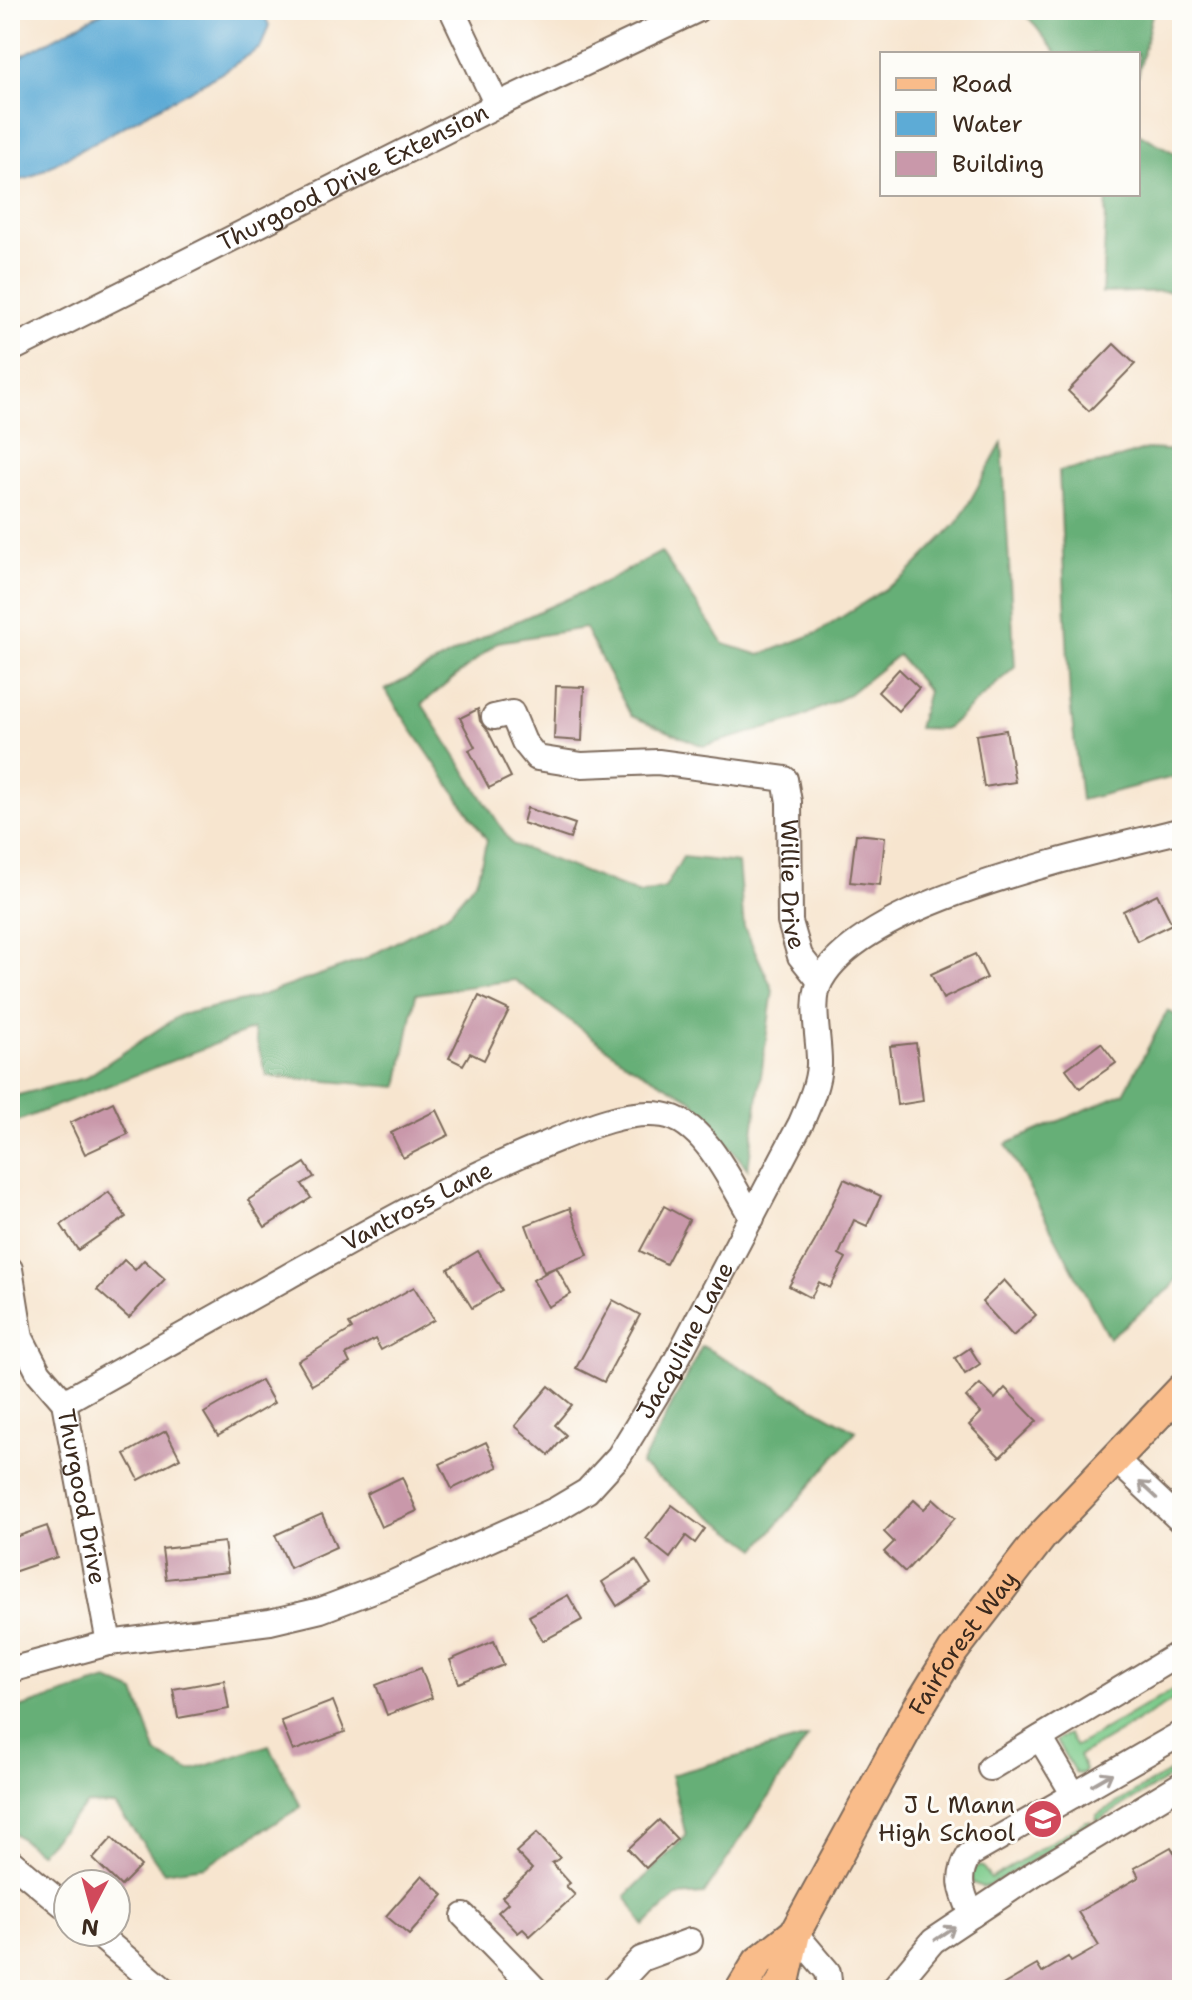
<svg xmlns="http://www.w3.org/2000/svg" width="1192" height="2000" font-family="'Shantell Sans',sans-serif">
<rect width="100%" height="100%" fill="#fdfcf7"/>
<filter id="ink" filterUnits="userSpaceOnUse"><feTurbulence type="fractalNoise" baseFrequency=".0125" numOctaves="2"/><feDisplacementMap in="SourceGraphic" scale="16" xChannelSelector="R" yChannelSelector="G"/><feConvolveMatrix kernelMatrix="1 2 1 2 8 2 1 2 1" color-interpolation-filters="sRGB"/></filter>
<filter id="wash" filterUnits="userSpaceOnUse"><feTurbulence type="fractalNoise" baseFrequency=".006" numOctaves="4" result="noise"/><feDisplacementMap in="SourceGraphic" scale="32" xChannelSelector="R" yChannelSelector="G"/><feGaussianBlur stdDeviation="1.8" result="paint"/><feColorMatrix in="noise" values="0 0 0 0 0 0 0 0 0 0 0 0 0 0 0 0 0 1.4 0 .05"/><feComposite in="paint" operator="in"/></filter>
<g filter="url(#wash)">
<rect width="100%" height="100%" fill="#f7e5cf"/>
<g fill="#7dcb8b" stroke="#5c7a54" stroke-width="2">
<path d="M 1182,1684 L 1182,1695 L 1079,1756 L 1085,1770 L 1081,1774 L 1075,1772 L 1056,1741 L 1068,1734 L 1076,1746 Z"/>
<path d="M 1182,1764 L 1182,1770 L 1099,1820 L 1095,1819 L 1097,1815 Z"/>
<path d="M 1086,1821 L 1091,1821 L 1090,1826 L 988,1886 L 982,1887 L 973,1883 L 971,1872 L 977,1866 L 983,1867 L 990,1879 Z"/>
</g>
<g fill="#66af77" stroke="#506c4a" stroke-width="2">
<path d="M 1023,10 L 1153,10 L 1138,76 L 1138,54 L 1057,54 Z"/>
<path d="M 1138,133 L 1182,157 L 1182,321 L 1173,291 L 1102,293 L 1107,194 L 1138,194 Z"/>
<path d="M 1002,443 L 1015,667 L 946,729 L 918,728 L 928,691 L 898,655 L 848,695 L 793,721 L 703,746 L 631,716 L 585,628 L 498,642 L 422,704 L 512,844 L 640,894 L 665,888 L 683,857 L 738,863 L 744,927 L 773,990 L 748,1169 L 692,1100 L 628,1064 L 515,980 L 416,994 L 398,1087 L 267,1076 L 253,1029 L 10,1124 L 10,1097 L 85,1078 L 180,1015 L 251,999 L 365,959 L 448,914 L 477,879 L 487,840 L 385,690 L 495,631 L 605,582 L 661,552 L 724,644 L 760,655 L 817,633 L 905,576 L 959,521 Z"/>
<path d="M 1147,449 L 1182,451 L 1182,775 L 1081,800 L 1070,701 L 1059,471 L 1107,462 Z"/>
<path d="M 1168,1010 L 1179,1018 L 1182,1024 L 1182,1271 L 1171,1288 L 1109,1338 L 1006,1144 L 1124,1093 Z"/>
<path d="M 702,1346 L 856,1431 L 757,1549 L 641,1465 Z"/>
<path d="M 107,1680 L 135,1692 L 157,1754 L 190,1771 L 269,1745 L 301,1807 L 205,1866 L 164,1872 L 115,1805 L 87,1804 L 39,1853 L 10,1830 L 10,1711 Z"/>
<path d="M 808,1737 L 704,1894 L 677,1896 L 644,1926 L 626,1896 L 686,1836 L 671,1775 Z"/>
</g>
<path fill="#5dabd6" stroke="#4c6a7a" stroke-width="2" d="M 106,10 L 262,10 L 269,25 L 261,47 L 220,74 L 29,178 L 10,182 L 10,62 Z"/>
<g id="blocks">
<g fill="#c998aa">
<path d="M 1114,344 L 1135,364 L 1089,411 L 1068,391 Z"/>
<path d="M 899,669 L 919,688 L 898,711 L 878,692 Z"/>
<path d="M 556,686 L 584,687 L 582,741 L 554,739 Z"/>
<path d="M 478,709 L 480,721 L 488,731 L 511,777 L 489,788 L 469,750 L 475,747 L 460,718 Z"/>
<path d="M 1006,730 L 1015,782 L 984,787 L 976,735 Z"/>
<path d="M 527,808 L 575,824 L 570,839 L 523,823 Z"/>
<path d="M 856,834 L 885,837 L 880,885 L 850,882 Z"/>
<path d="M 1157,894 L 1172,924 L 1137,941 L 1123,911 Z"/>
<path d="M 975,954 L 987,978 L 943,999 L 931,974 Z"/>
<path d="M 479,996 L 509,1010 L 484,1060 L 470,1053 L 463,1065 L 449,1058 Z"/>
<path d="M 916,1043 L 923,1101 L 897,1105 L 890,1046 Z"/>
<path d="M 1101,1043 L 1116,1063 L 1080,1088 L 1066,1069 Z"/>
<path d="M 113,1102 L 128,1134 L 85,1154 L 70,1123 Z"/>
<path d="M 437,1110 L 449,1135 L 403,1158 L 391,1133 Z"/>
<path d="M 305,1163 L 314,1177 L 302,1184 L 311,1198 L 265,1227 L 248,1200 Z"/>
<path d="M 844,1179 L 881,1196 L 867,1226 L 854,1220 L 839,1254 L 846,1258 L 830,1288 L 819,1282 L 811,1298 L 789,1286 L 815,1241 Z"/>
<path d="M 109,1192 L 126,1217 L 78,1250 L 61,1225 Z"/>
<path d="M 664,1206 L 689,1220 L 666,1264 L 640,1251 Z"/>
<path d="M 570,1208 L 588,1255 L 544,1272 L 526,1225 Z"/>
<path d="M 478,1251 L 502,1290 L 472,1308 L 448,1269 Z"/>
<path d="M 124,1260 L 135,1270 L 144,1260 L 165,1279 L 129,1318 L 97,1290 Z"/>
<path d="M 556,1267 L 571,1294 L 548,1307 L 533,1280 Z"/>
<path d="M 1004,1280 L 1036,1315 L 1013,1336 L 982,1302 Z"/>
<path d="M 414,1287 L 434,1320 L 381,1350 L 375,1339 L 346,1355 L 350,1363 L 312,1385 L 298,1361 L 352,1329 L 349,1324 Z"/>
<path d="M 613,1300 L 640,1315 L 604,1382 L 576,1368 Z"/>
<path d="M 970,1348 L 980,1364 L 965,1374 L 955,1358 Z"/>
<path d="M 261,1380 L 274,1403 L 218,1436 L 204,1413 Z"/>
<path d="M 980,1384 L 995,1399 L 1005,1388 L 1037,1421 L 1000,1457 L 969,1425 L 981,1413 L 966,1397 Z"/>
<path d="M 549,1386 L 572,1405 L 555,1425 L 566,1435 L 549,1455 L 515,1426 Z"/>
<path d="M 166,1431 L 180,1458 L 139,1480 L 125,1454 Z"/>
<path d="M 486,1442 L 498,1467 L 452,1489 L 440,1464 Z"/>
<path d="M 402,1477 L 417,1511 L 381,1527 L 366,1494 Z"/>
<path d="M 934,1499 L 955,1518 L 905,1572 L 884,1552 L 894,1542 L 884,1532 L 914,1500 L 924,1509 Z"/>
<path d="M 672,1505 L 705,1529 L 695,1543 L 686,1536 L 670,1558 L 646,1539 Z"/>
<path d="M 322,1514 L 336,1547 L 290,1568 L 275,1535 Z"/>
<path d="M 47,1526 L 57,1557 L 10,1573 L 10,1539 Z"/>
<path d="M 224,1542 L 228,1572 L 166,1579 L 162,1549 Z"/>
<path d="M 636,1560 L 651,1584 L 617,1606 L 602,1582 Z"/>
<path d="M 568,1595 L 582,1620 L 543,1641 L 529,1616 Z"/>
<path d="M 494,1641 L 504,1665 L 459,1683 L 450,1660 Z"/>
<path d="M 421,1668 L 432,1698 L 387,1715 L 376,1685 Z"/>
<path d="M 224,1680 L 229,1709 L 178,1718 L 173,1689 Z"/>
<path d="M 333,1701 L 345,1732 L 293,1751 L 281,1721 Z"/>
<path d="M 659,1820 L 677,1839 L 646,1868 L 628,1849 Z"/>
<path d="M 537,1833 L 560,1858 L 552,1863 L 570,1883 L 566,1886 L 575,1895 L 530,1936 L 523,1929 L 518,1933 L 498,1912 L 508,1903 L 502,1897 L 532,1869 L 516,1852 Z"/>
<path d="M 112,1838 L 141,1866 L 121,1886 L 93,1859 Z"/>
<path d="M 1171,1847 L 1175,1854 L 1182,1850 L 1182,1990 L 994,1990 L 1037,1965 L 1042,1973 L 1068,1957 L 1071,1962 L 1099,1946 L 1078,1912 L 1139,1877 L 1134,1868 Z"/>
<path d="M 422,1875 L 444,1895 L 409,1935 L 386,1916 Z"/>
</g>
</g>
</g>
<g filter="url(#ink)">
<use href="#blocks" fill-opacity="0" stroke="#7d6b5c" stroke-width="2"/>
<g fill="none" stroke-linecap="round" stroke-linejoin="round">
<g stroke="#7d6b5c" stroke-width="28">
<g id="minor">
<path d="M 452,10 L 497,105"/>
<path id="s1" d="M 10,350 L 497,105 L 697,10"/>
<path id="s2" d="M 494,717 L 512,713 L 524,742 L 537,758 L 582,765 L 658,762 L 785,779 L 789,802 L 790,922 L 800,956 L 820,981"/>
<path id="s3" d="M 10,1269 L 21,1338 L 39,1373 L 64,1402 L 109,1643"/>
<path id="s4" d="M 64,1402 C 138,1361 212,1319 287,1277 C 372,1229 456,1181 546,1144 C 580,1130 625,1109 663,1115 C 705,1121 732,1185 752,1218"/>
<path d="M 1114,1458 L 1182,1522"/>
<path id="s5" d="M 10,1670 L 109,1643 L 270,1622 L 321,1610 L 395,1582 L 555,1510 L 587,1491 L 619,1456 L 669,1374 L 801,1123 C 809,1104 818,1085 819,1065 C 820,1040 809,1002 821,980 C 867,898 1094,853 1182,830"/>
<path d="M 1040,1738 L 1074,1795"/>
<path d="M 990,1768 L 1182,1652"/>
<path d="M 10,1861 L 68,1909"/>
<path d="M 972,1915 C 962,1892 955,1878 969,1855 L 1182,1733"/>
<path d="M 464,1916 L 536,1990"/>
<path d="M 95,1932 L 164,1990"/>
<path d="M 795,1933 L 828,1972 L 830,1990"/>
<path d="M 612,1990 L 641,1959 L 690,1941"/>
<path d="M 892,1990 L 933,1941 L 1035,1873 L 1182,1784"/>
</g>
</g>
<g stroke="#7d6b5c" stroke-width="34">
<g id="major">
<path d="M 741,1990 L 758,1962 L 795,1933"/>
<path id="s6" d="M 777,1990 L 785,1978 L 795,1933 L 918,1708 L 953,1651 L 1041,1537 L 1182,1389"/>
</g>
</g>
<use href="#minor" stroke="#fff" stroke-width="24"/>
<use href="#major" stroke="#f9bc8a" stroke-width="30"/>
</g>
<defs><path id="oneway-shaft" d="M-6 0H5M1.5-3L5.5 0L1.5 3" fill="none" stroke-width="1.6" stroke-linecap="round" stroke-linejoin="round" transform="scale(2)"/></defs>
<g stroke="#a79f9a">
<use href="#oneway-shaft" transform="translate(1148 1490) rotate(-137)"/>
<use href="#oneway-shaft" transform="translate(1102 1779) rotate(-30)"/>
<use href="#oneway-shaft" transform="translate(945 1933) rotate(-34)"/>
</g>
</g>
<defs>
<g id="school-disc" transform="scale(2)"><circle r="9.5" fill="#d1495b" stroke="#fdfcf7"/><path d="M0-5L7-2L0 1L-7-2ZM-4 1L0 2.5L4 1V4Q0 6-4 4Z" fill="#fff"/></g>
</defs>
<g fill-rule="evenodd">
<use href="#school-disc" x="1043" y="1819"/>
</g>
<g text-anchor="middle" stroke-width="6" stroke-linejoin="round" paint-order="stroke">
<g font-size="24" fill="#3b2a1e" stroke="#fdfcf7">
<text dy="8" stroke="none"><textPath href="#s1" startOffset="384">Thurgood Drive Extension</textPath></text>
<text dy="8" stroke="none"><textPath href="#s2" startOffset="426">Willie Drive</textPath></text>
<text dy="8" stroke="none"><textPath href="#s4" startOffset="404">Vantross Lane</textPath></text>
<text dy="8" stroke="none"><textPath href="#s5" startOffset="790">Jacquline Lane</textPath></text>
<text dy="8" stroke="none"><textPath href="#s3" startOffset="244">Thurgood Drive</textPath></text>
<text dy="8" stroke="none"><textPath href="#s6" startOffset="396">Fairforest Way</textPath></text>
</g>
<g font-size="24" fill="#3b2a1e" stroke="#fdfcf7" text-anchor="end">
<text x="1015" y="1813">J L Mann<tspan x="1015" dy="28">High School</tspan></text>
</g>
</g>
<rect width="1192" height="2000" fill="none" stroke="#fdfcf7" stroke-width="40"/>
<rect x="880" y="52" width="260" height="144" fill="#fdfcf7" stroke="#afa8a0" stroke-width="2"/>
<rect x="896" y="78" width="40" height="12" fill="#f9bc8a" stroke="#afa8a0" stroke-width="2"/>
<text x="952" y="92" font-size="24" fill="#3b2a1e">Road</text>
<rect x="896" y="112" width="40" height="24" fill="#5dabd6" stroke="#afa8a0" stroke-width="2"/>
<text x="952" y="132" font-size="24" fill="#3b2a1e">Water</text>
<rect x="896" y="152" width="40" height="24" fill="#c998aa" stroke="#afa8a0" stroke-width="2"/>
<text x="952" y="172" font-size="24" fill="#3b2a1e">Building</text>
<g transform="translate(92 1908) rotate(186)"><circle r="38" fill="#fdfcf7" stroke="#afa8a0" stroke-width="2"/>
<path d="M0-6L14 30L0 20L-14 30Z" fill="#d1495b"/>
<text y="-12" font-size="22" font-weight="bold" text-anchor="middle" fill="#3b2a1e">N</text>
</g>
</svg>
